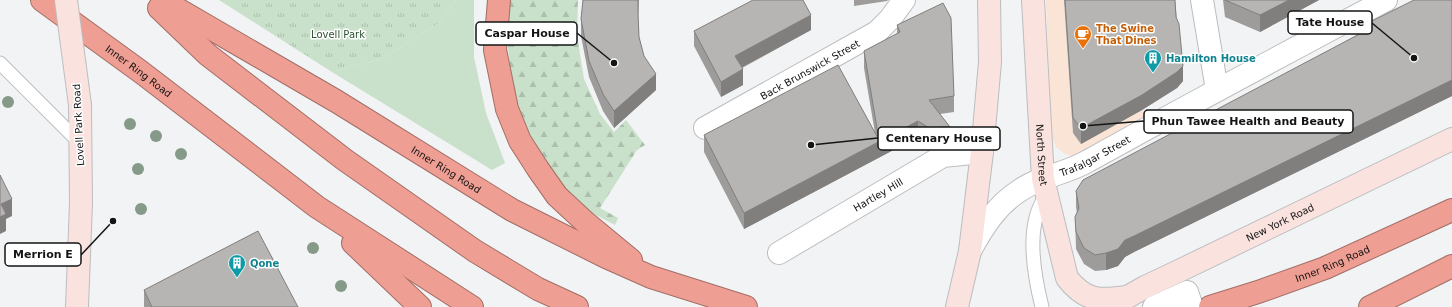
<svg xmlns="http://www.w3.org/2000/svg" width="1452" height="307" font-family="'DejaVu Sans',sans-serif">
<defs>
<pattern id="forest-firs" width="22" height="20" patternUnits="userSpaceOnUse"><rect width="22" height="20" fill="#c9e0ca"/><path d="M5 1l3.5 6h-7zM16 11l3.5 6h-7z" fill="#acbfad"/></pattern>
<pattern id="park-tufts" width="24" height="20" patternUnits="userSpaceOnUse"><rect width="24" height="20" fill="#c9e0ca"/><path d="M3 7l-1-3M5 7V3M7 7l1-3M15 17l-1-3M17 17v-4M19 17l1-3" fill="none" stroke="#acbfad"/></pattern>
</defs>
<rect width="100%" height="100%" fill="#f1f3f4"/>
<path fill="#f9e4d6" d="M 1046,0 L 1174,0 L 1119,66 L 1148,118 L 1073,157 L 1065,154 L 1056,147 L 1052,137 Z"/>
<path fill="#c9e0ca" d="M 456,0 L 474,0 L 474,57 L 486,113 L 505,163 L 492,170 L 332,72 L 382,59 L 439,23 Z"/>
<path fill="url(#forest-firs)" d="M 511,0 L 578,0 L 577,35 L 584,79 L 600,114 L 614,132 L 626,120 L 645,145 L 637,150 L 600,208 L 618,218 L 615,225 L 594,214 L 563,192 L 527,140 L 515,105 L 510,67 L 506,29 Z"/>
<path fill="url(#park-tufts)" d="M 219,0 L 456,0 L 439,23 L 382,59 L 332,72 Z"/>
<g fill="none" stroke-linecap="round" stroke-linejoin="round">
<g stroke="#bcbdbf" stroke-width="15">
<g id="lane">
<path d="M 0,63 L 80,143"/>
<path d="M 1042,307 C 1035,279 1028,242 1037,214 C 1039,207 1043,201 1046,194"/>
</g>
</g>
<g stroke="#bcbdbf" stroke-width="24">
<g id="street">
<path d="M 1202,0 L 1217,90"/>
<path id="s1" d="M 705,128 L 877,32 L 890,19 L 904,0"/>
<path id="s2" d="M 970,251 C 983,227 996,206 1019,191 C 1040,176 1066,174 1088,161 C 1187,106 1286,53 1386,0"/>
<path id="s3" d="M 779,253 L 943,156 L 982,152"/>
<path d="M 1154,307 L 1187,292 L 1192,307"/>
</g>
</g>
<g stroke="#bcbdbf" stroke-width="24">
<g id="secondary">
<path id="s4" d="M 1033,0 L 1043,179 L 1067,278 C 1085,301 1099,301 1127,297"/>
<path d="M 77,307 L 81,203 L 80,105"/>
<path d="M 957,307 L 970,251 L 982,152 L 990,62 L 989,0"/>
<path id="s5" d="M 1110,307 L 1145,287 L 1181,270 L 1452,139"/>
</g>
</g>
<g stroke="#a26e67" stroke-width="24">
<g id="highway">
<path id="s6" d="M 42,0 L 141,72 L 317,207 L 472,307"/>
<path id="s7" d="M 162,0 L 336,101 L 512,210 L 606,257 L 651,277 L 746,307"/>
<path d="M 499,0 L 495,50 L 507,109 L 520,141 L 538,169 L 557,196 L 585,222 L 631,260"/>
<path d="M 159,8 L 208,55 L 345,160 L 475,251 L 538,289 L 577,307"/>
<path d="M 353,243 L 420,307"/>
<path id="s8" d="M 1210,307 L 1258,292 L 1325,268 L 1452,210"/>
<path d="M 1370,307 L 1452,266"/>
</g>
</g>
<use href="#lane" stroke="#fff" stroke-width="13"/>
<use href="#street" stroke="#fff" stroke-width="22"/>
<use href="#secondary" stroke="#fae2df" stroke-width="22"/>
<use href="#highway" stroke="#ef9e93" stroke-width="22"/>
<g stroke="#bcbdbf" stroke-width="24" stroke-linecap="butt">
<path id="secondary-bridge" d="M 66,0 L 80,105"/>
</g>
<use href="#secondary-bridge" stroke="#fae2df" stroke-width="22"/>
</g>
<g fill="#859a88">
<circle cx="8" cy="102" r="6"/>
<circle cx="130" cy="124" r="6"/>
<circle cx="156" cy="136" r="6"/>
<circle cx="181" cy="154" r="6"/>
<circle cx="138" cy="169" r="6"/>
<circle cx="141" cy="209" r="6"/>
<circle cx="313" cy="248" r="6"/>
<circle cx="341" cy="286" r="6"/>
</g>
<g fill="#9d9c9b">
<path d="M 583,0 L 639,0 L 638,21 L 639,37 L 644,56 L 656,90 L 614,128 L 603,111 L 589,77 L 581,36 L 581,19 Z"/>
<path d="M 854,0 L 888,0 L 887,1 L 854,6 Z"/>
<path d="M 1064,0 L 1175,0 L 1183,81 L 1177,88 L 1142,110 L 1081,144 L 1073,133 Z"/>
<path d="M 1223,0 L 1319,0 L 1260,32 L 1225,17 Z"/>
<path d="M 1452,0 L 1452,96 L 1134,252 L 1125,257 L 1118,266 L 1106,270 L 1095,271 L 1084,264 L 1076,249 L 1075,217 L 1077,213 L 1076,207 L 1076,191 L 1366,30 L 1366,24 Z"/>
<path d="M 897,25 L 954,96 L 954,112 L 940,114 L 950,127 L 950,143 L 941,144 L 934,147 L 918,137 L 744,229 L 704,152 L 704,135 L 875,133 L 864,68 L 864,51 L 897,34 Z"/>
<path d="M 811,30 L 742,68 L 743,85 L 721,97 L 694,46 L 694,31 Z"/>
<path d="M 144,290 L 298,307 L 144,307 Z"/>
</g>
<g fill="#807f7e">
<path d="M 1289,0 L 1319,0 L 1260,32 L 1260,15 Z"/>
<path d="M 811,15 L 811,30 L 735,71 L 735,56 Z"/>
<path d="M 1183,66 L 1183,81 L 1177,88 L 1142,110 L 1081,144 L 1081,128 Z"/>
<path d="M 743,69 L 743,85 L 721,97 L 721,82 Z"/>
<path d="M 656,74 L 656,90 L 614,128 L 614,111 Z"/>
<path d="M 1452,80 L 1452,96 L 1134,252 L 1125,257 L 1118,266 L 1106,270 L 1106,253 L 1125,240 Z"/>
<path d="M 918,121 L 918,137 L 744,229 L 744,213 Z"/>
<path d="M 941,127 L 941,144 L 934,147 L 934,131 Z"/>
<path d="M 12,199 L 12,216 L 6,219 L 6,231 L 0,234 L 0,217 L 1,204 Z"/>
</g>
<g fill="#b7b5b4" stroke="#807f7e">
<path d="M 583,0 L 638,0 L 638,13 L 639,37 L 644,56 L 656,74 L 614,111 L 603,94 L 589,61 L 581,19 Z"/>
<path d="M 753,0 L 803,0 L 811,15 L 735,56 L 743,69 L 721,82 L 694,31 Z"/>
<path d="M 1065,0 L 1175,0 L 1176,17 L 1179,24 L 1183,66 L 1177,72 L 1142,95 L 1081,128 L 1073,118 Z"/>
<path d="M 1225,0 L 1289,0 L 1260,15 Z"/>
<path d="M 1414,0 L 1452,0 L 1452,80 L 1134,236 L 1125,240 L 1118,249 L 1106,253 L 1095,255 L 1084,248 L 1076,232 L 1075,217 L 1079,208 L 1076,191 L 1083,180 L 1369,29 L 1366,24 Z"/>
<path d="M 943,3 L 951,18 L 954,96 L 929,100 L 950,127 L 941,127 L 934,131 L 918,121 L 744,213 L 704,135 L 838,65 L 879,140 L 864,51 L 900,32 L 897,25 Z"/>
<path d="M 0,175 L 12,199 L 1,204 L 6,214 L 0,217 Z"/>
<path d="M 258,231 L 298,307 L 152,307 L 144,290 Z"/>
</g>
<defs>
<g id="cafe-pin" transform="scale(0.9)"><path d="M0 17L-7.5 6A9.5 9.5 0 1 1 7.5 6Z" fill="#e8710a" stroke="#fff"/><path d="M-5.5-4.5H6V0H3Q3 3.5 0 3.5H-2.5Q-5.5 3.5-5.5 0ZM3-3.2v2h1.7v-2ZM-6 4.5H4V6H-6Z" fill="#fff"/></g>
<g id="building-pin" transform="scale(0.9)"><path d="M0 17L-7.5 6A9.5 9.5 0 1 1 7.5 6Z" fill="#0f9aa8" stroke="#fff"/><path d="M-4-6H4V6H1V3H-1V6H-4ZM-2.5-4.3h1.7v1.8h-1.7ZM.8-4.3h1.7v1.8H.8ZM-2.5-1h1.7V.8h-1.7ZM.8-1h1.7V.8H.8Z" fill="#fff"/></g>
</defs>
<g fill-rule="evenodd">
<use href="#cafe-pin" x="1083" y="34"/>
<use href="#building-pin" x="1153" y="58"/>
<use href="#building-pin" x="237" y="263"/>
</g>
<g text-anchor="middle" stroke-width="3" stroke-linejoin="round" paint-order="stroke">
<g font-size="10" font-weight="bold" fill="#c56008" stroke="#fff" text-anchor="start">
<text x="1096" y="32">The Swine<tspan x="1096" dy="12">That Dines</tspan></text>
</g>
<g font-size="10" fill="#2d5230" stroke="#fff">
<text x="338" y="38">Lovell Park</text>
</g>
<g font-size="10" font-weight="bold" fill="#0d838f" stroke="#fff" text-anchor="start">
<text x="1166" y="62">Hamilton House</text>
<text x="250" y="267">Qone</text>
</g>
<g font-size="10" fill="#131414" stroke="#fff">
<text dy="4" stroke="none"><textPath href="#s1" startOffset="120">Back Brunswick Street</textPath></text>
<text dy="4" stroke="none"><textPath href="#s6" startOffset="120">Inner Ring Road</textPath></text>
<text transform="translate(78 125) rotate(-93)" y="4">Lovell Park Road</text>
<text dy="4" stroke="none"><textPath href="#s4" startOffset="155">North Street</textPath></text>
<text dy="4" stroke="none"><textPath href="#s2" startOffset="162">Trafalgar Street</textPath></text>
<text dy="4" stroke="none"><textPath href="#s7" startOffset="331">Inner Ring Road</textPath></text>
<text dy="4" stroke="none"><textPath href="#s3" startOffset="115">Hartley Hill</textPath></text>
<text dy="4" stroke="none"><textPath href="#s5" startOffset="190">New York Road</textPath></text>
<text dy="4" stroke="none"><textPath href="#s8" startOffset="130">Inner Ring Road</textPath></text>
</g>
</g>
<path fill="none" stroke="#131414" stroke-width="1.5" d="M1414 58L1372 23M614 63L577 33M1083 126L1144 121M811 145L878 138M113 221L81 255"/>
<g fill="#131414" stroke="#fff" stroke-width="1.5">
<circle cx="1414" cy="58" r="4"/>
<circle cx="614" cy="63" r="4"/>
<circle cx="1083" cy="126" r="4"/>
<circle cx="811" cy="145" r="4"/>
<circle cx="113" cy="221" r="4"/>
</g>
<g fill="#fff" stroke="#131414" stroke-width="1.5">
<rect x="1288" y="11" width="84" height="23" rx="4"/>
<rect x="476" y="22" width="101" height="23" rx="4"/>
<rect x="1144" y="110" width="209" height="23" rx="4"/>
<rect x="878" y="127" width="122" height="23" rx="4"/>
<rect x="5" y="243" width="76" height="23" rx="4"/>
</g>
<g font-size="11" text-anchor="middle" font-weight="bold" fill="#131414">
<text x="1330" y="26">Tate House</text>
<text x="527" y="37">Caspar House</text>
<text x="1248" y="125">Phun Tawee Health and Beauty</text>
<text x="939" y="142">Centenary House</text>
<text x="43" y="258">Merrion E</text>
</g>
</svg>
